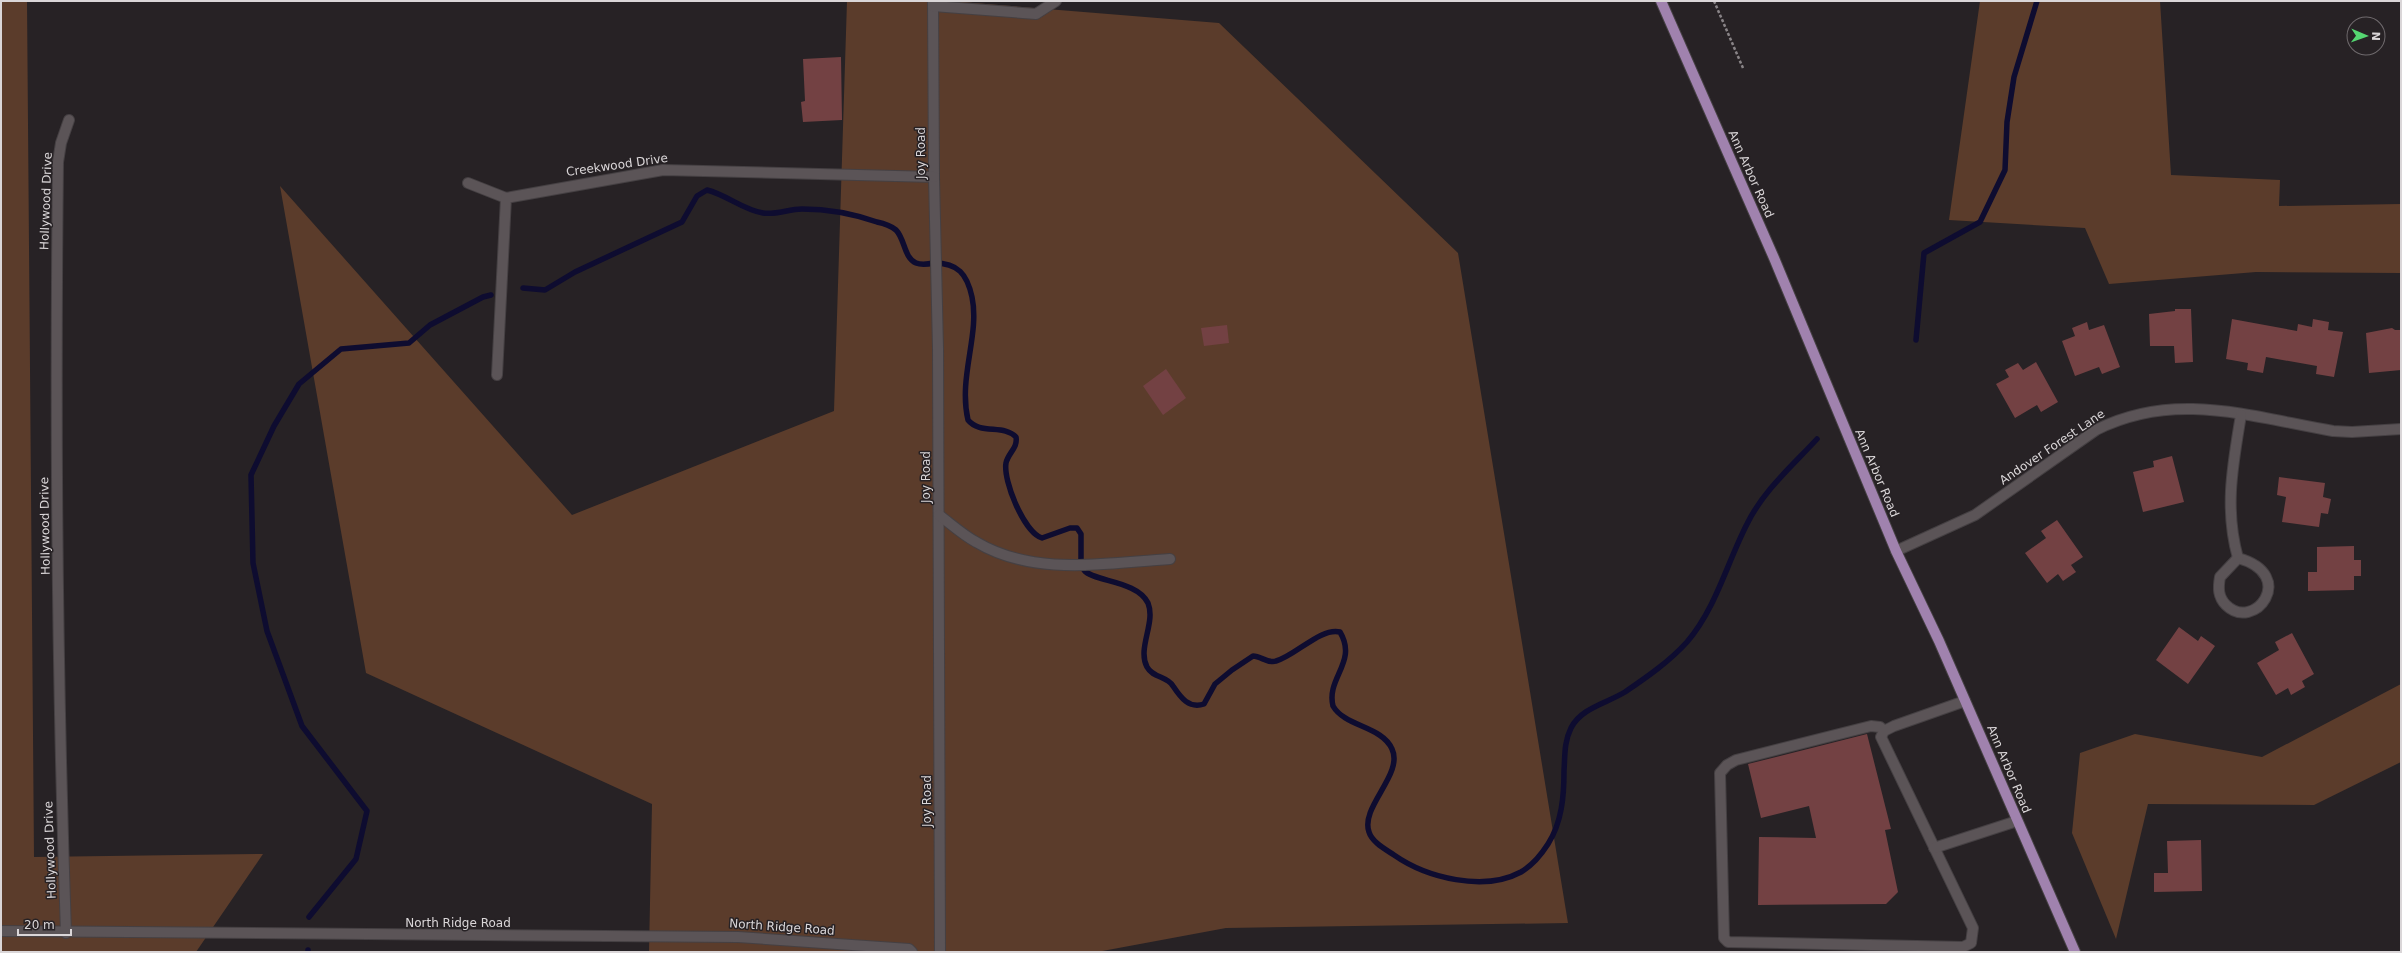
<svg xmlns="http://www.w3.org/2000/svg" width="2402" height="953" font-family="'DejaVu Sans',sans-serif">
<rect width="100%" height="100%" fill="#272225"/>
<g fill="#5b3c2b">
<path d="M 1,1 L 27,1 L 34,857 L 263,854 L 196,952 L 1,952 Z"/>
<path d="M 847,1 L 949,1 L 1219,23 L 1458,253 L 1568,923 L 1226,928 L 1097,952 L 649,952 L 652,804 L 366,673 L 280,186 L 572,515 L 834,411 Z"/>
<path d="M 1980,1 L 2160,1 L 2171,175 L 2280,180 L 2279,206 L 2401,204 L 2401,273 L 2256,272 L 2109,284 L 2085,228 L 1949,220 Z"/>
<path d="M 2401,684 L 2401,762 L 2314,805 L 2148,804 L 2116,939 L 2072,833 L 2080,753 L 2135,734 L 2262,757 Z"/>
</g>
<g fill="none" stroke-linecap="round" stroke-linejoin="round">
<g stroke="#0e0c30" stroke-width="5.5">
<path d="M 523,288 L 545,290 L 575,272 L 682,222 L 697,196 L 707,190 C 727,195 743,210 763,213 C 776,215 789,209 802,209 C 826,209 854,214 877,222 C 882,223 891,226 896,230 C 905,239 904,258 916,263 C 921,265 929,264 934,263 C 958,263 967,274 972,297 C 980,335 958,377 968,420 C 980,435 1004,424 1016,437 C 1018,448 1008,453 1006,463 C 1003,481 1024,532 1042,538 L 1070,528 L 1077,528 L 1081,534 L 1081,559"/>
<path d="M 1916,340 L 1924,253 L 1980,222 L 2005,170 L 2007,122 L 2014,77 L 2037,1"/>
<path d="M 1084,570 C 1093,582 1137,580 1148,603 C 1156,623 1137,648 1147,667 C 1153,678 1167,676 1173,686 C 1181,698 1189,709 1204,704 L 1215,684 L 1232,670 L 1253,656 C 1261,656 1268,664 1276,661 C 1295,656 1321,627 1340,632 C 1358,662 1326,678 1333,706 C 1345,727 1382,726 1392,749 C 1404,774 1360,807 1369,832 C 1372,842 1385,849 1394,855 C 1427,878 1484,892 1521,872 C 1533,865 1541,855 1548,844 C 1562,822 1564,796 1564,771 C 1565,756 1564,742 1571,728 C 1581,708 1607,703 1625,692 C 1647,677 1670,661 1687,642 C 1716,608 1727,563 1747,524 C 1763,491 1793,465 1817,439"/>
<path d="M 309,917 L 356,859 L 367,811 L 302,726 L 267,631 L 253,563 L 251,475 L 274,426 L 299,384 L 341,349 L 409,343 L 430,325 L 483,297 L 491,295"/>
<path d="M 308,952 L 308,950"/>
</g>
</g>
<g fill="#734143">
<path d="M 841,57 L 842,120 L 803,122 L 801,102 L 805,101 L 803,59 Z"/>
<path d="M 2175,309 L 2191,309 L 2193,362 L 2175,363 L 2174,346 L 2150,346 L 2149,314 L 2175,311 Z"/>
<path d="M 2232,319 L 2297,331 L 2298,324 L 2312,327 L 2313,319 L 2329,322 L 2328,330 L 2343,332 L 2334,377 L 2316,374 L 2317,366 L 2266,357 L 2263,373 L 2247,370 L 2248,363 L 2226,359 Z"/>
<path d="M 2087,322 L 2089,330 L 2104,325 L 2120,367 L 2102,374 L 2099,367 L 2075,376 L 2062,341 L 2075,336 L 2072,328 Z"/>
<path d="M 1227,325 L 1229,343 L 1204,346 L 1201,328 Z"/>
<path d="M 2392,328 L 2395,330 L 2401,330 L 2401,370 L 2369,373 L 2366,333 Z"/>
<path d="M 2036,362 L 2058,402 L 2041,412 L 2037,405 L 2015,418 L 1996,384 L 2009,377 L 2005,370 L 2018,363 L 2023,370 Z"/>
<path d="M 1166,369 L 1186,398 L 1163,415 L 1143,386 Z"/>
<path d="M 2172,456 L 2184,502 L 2143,512 L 2133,472 L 2154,467 L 2153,461 Z"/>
<path d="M 2279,477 L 2325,483 L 2323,497 L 2331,499 L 2328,514 L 2321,513 L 2319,527 L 2282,522 L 2286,497 L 2277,495 Z"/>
<path d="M 2057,520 L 2083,557 L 2071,565 L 2076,572 L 2063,581 L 2058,574 L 2047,583 L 2025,553 L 2046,538 L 2041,531 Z"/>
<path d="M 2354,546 L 2354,560 L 2361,560 L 2361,576 L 2354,576 L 2354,590 L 2308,591 L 2308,572 L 2317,572 L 2317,547 Z"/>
<path d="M 2179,627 L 2198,641 L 2201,636 L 2215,646 L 2188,684 L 2156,660 Z"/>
<path d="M 2292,633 L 2314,674 L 2302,681 L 2305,687 L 2291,695 L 2288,688 L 2276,695 L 2257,663 L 2279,650 L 2275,642 Z"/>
<path d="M 1867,734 L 1891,829 L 1885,830 L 1898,892 L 1886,904 L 1758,905 L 1759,837 L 1816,838 L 1809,806 L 1761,818 L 1748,764 Z"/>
<path d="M 2201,840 L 2202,891 L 2154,892 L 2154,873 L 2168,873 L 2167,841 Z"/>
</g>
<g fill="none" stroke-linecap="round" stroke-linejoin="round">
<g stroke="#454043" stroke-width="12">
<g id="minor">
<path d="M 933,1 L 934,177 L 938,348 L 940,952"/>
<path d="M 933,6 L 1036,14 L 1056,1"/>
<path d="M 468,183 L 506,198"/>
<path d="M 497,375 L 506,198 L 663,170 L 934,177"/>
<path d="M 939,515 C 951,524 963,535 976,542 C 1035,577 1105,563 1170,559"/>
<path d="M 1896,551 L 1975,515 L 2096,430 C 2175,390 2251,417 2333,431 L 2352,432 L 2401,429"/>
<path d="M 2238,558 C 2299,575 2254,633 2226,605 C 2218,597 2218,588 2220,577 Z"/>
<path d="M 2238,558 C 2224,508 2233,464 2241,415"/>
<path d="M 1884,731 L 1880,727 L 1871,726 L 1736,760 L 1727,765 L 1720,773 L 1724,938 L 1728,942 L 1963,947 L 1971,943 L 1973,928 L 1881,737 L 1884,731 L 1894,726 L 1965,701"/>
<path d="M 1934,848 L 2017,821"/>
<path d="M 1,931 L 738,937 L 909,949 L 912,952"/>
<path d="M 66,933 C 57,676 55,419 58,162 L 61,143 L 69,120"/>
</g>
</g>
<g stroke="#454043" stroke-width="12">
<path id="major" d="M 1661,1 L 1774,258 L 1896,551 L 1939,641 L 2075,952"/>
</g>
<path stroke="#898487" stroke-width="2.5" stroke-dasharray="3 2" stroke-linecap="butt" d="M 1714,1 L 1743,68"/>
<use href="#minor" stroke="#5b5457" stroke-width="10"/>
<use href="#major" stroke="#a082ae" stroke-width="10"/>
</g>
<g text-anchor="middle" stroke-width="3" stroke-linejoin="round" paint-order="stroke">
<g font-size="12" fill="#dad6d8" stroke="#272225">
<text transform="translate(921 153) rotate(-90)" y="4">Joy Road</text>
<text transform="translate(617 165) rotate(-8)" y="4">Creekwood Drive</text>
<text transform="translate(1751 174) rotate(66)" y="4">Ann Arbor Road</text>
<text transform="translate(46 201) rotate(-88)" y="4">Hollywood Drive</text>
<text transform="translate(2052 447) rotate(-34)" y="4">Andover Forest Lane</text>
<text transform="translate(1877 473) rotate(67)" y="4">Ann Arbor Road</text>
<text transform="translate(926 477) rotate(-90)" y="4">Joy Road</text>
<text transform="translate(45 526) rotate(-91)" y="4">Hollywood Drive</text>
<text transform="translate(2009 769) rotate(67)" y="4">Ann Arbor Road</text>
<text transform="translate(927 801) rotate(-90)" y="4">Joy Road</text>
<text transform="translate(50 850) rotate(-92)" y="4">Hollywood Drive</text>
<text x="458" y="927">North Ridge Road</text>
<text transform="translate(782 927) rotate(4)" y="4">North Ridge Road</text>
</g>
</g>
<rect width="2402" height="953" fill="none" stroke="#dad6d8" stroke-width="4"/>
<g transform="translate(2366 36) rotate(92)"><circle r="19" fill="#272225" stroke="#6f6a6d"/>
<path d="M0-3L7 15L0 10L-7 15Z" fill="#55d671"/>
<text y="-6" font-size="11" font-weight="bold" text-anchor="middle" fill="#dad6d8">N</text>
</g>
<path d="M18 929v6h53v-6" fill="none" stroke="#dad6d8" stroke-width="2"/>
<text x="24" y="929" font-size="12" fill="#dad6d8" stroke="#272225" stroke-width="3" paint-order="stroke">20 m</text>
</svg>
